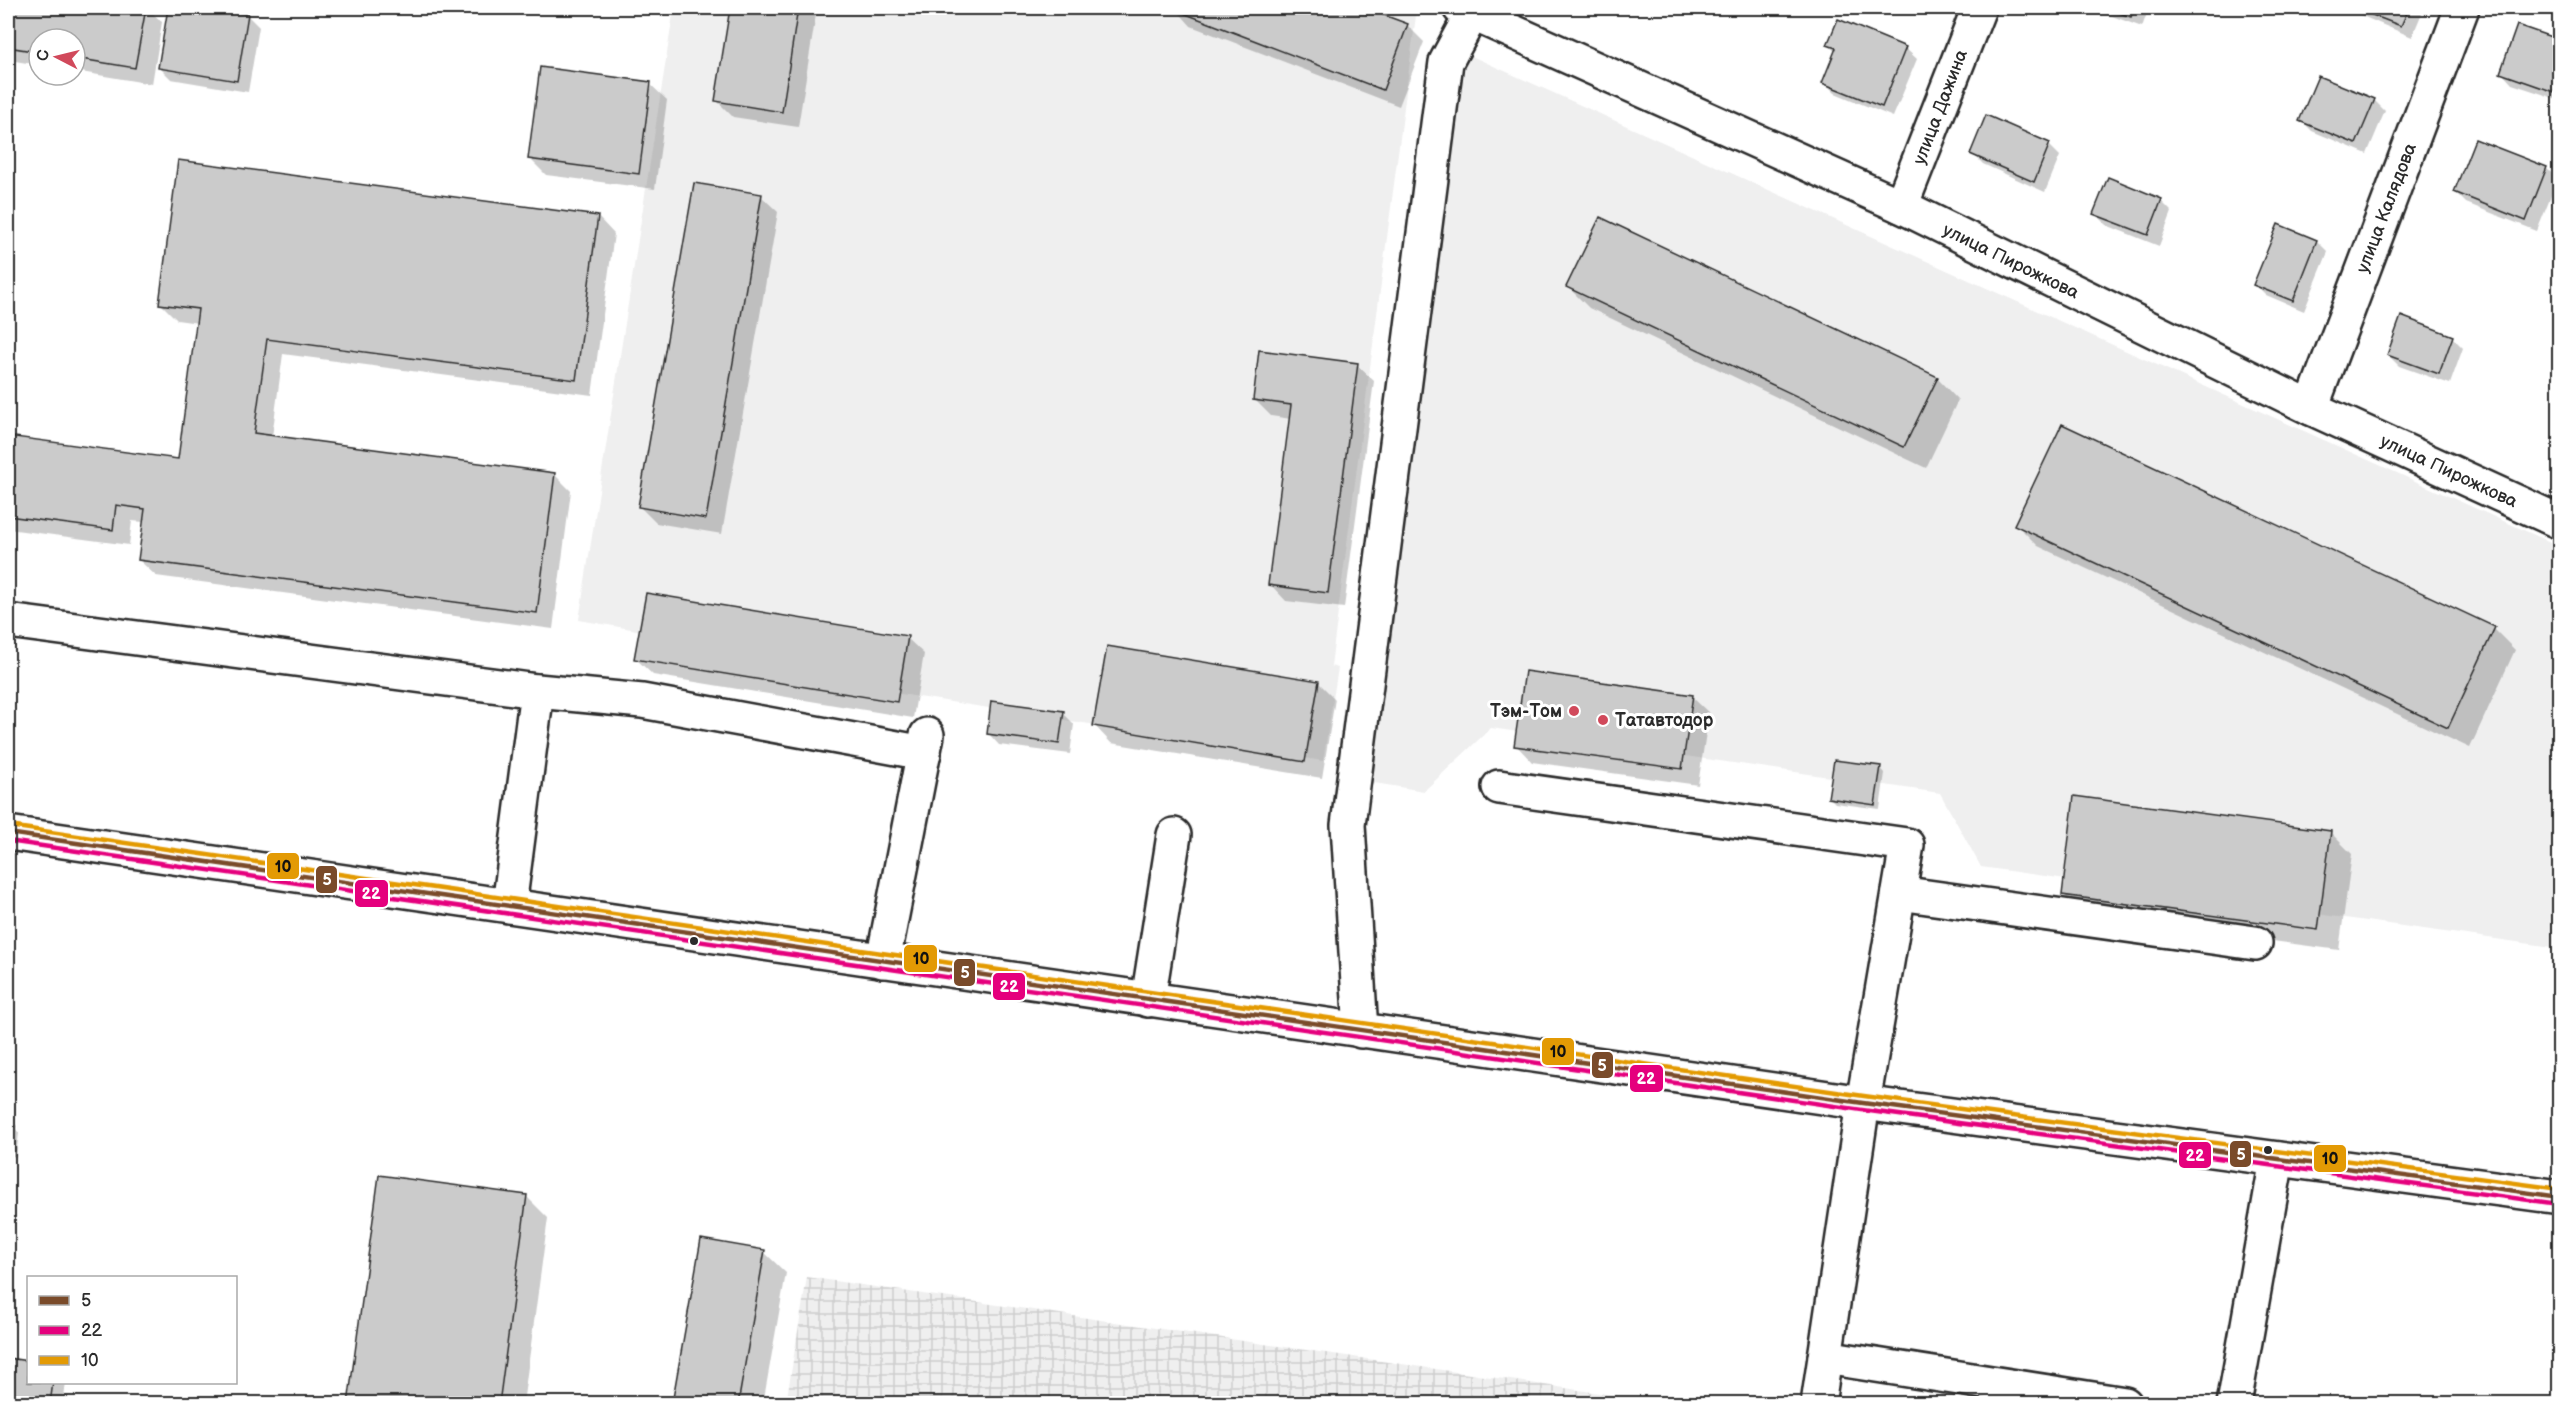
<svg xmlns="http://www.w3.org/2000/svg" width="2567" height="1411" font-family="'Balsamiq Sans',sans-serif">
<defs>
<pattern id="industrial-grid" width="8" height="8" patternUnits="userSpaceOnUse" patternTransform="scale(1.5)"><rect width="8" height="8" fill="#efefef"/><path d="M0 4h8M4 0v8" fill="none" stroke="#cdcdcd"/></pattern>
</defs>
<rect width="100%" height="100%" fill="#fff"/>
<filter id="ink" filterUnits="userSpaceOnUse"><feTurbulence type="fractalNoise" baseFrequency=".0167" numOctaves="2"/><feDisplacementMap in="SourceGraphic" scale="12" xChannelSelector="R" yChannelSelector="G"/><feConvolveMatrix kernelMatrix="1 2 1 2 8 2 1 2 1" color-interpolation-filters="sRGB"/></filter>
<g filter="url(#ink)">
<g fill="#efefef">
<path d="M 674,8 L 1417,8 L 1331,666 L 1338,668 L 1323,761 L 869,689 L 868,670 L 579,620 Z"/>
<path d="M 1467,54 L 2559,546 L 2559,948 L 1981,867 L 1940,793 L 1491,728 L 1424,791 L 1362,781 Z"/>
</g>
<path fill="url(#industrial-grid)" d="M 807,1277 L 1667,1403 L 786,1403 Z"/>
<g fill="#0003">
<path d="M 8,8 L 147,8 L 162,22 L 152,84 L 75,71 L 75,39 L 39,39 L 39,65 L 15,61 L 8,53 Z"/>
<path d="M 169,8 L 197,8 L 248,16 L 259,27 L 248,92 L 171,79 L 160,68 Z"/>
<path d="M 732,8 L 817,8 L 798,127 L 733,117 L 717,101 Z"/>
<path d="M 1175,8 L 1360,8 L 1407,25 L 1424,42 L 1399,106 L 1191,26 Z"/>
<path d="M 2090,8 L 2149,8 L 2142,27 Z"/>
<path d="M 2343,8 L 2424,8 L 2412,37 Z"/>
<path d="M 2560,42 L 2560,100 L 2512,84 L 2501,72 Z"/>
<path d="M 1828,45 L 1905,48 L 1917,59 L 1893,117 L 1835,93 L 1824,82 L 1836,52 Z"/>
<path d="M 650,84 L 667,100 L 655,189 L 546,175 L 529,158 Z"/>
<path d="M 2374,100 L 2385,111 L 2367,154 L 2312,131 L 2301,120 Z"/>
<path d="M 2049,145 L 2060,156 L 2045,192 L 1983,164 L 1972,153 Z"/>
<path d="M 2546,168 L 2558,179 L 2537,231 L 2466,203 L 2455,192 Z"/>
<path d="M 761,196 L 778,212 L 722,534 L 656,523 L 639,506 Z"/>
<path d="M 2161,201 L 2172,212 L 2159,246 L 2106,225 L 2095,214 Z"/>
<path d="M 598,217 L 614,234 L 592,395 L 283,354 L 272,437 L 555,475 L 571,491 L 553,629 L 156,576 L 139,560 L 144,522 L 132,521 L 129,545 L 8,529 L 8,438 L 179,460 L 198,323 L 177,320 L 160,303 Z"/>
<path d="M 2317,241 L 2328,252 L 2304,311 L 2266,295 L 2255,284 Z"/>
<path d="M 1568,287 L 1937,378 L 1958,400 L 1926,468 L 1589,308 Z"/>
<path d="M 2452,337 L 2463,348 L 2450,384 L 2399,366 L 2388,355 Z"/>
<path d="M 1357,365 L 1374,381 L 1344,608 L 1286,601 L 1270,584 L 1291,419 L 1271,416 L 1254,399 Z"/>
<path d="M 2016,524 L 2494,629 L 2515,650 L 2470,748 L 2038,546 Z"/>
<path d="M 907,638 L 924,654 L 913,718 L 653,675 L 636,659 Z"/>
<path d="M 1318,682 L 1335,699 L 1322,778 L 1111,743 L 1095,726 Z"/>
<path d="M 1692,697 L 1709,713 L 1698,785 L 1532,762 L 1516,745 Z"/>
<path d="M 1063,713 L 1074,724 L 1070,754 L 999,745 L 988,733 Z"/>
<path d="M 1880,767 L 1885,773 L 1880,809 L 1835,803 L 1830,798 Z"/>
<path d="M 2330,832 L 2352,854 L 2339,950 L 2085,916 L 2063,894 Z"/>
<path d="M 8,1126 L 14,1127 L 19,1133 L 16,1157 L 8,1155 Z"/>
<path d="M 527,1197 L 548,1218 L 523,1404 L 350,1404 Z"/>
<path d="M 764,1252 L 786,1273 L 763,1404 L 673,1404 Z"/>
<path d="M 8,1359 L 28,1362 L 28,1382 L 66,1382 L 63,1404 L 8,1404 Z"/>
</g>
<g fill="#cbcbcb" stroke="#2b2b2b" stroke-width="1.5">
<path d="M 8,8 L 146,8 L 135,68 L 75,58 L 75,39 L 39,39 L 39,52 L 8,47 Z"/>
<path d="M 168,8 L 206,8 L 248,14 L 237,81 L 158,68 Z"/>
<path d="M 730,8 L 798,8 L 782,112 L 715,101 Z"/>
<path d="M 1173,8 L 1365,8 L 1408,24 L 1383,90 L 1173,9 Z"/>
<path d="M 2105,8 L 2134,8 L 2131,17 Z"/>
<path d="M 2354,8 L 2409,8 L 2401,26 Z"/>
<path d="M 1838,19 L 1906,47 L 1882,107 L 1822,83 L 1836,48 L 1827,45 Z"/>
<path d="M 2517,25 L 2560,40 L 2560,94 L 2500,73 Z"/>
<path d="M 540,67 L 651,82 L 639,174 L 528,159 Z"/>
<path d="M 2318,76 L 2375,99 L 2356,144 L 2299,121 Z"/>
<path d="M 1986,115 L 2050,143 L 2034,182 L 1970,154 Z"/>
<path d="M 2475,139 L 2547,167 L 2526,221 L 2454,192 Z"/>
<path d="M 178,160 L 598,216 L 576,380 L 267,339 L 254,433 L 555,473 L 537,613 L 138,560 L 145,509 L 116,505 L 113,530 L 8,516 L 8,436 L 178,459 L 198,309 L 159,304 Z"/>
<path d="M 2108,177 L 2162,199 L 2148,235 L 2093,214 Z"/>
<path d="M 694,183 L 762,194 L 706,519 L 638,507 Z"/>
<path d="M 1600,217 L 1938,377 L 1904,447 L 1566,287 Z"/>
<path d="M 2278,224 L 2317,240 L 2293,301 L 2253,285 Z"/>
<path d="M 2401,316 L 2453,336 L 2439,374 L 2387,355 Z"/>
<path d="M 1259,350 L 1358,363 L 1328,593 L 1268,585 L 1291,405 L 1253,400 Z"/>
<path d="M 2062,424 L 2495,627 L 2448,728 L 2014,525 Z"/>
<path d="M 646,593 L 908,636 L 897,702 L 634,659 Z"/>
<path d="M 1107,646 L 1319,681 L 1305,762 L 1093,726 Z"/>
<path d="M 1525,671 L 1693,695 L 1682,769 L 1514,746 Z"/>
<path d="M 991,701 L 1064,711 L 1059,744 L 987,734 Z"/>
<path d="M 1834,760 L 1881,766 L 1875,805 L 1828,798 Z"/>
<path d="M 2074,796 L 2331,831 L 2318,930 L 2062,895 Z"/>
<path d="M 8,1125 L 15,1126 L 12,1152 L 8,1152 Z"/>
<path d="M 379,1175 L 527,1195 L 499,1404 L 348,1404 Z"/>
<path d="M 701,1239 L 765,1250 L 738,1404 L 672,1404 Z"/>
<path d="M 8,1358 L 28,1361 L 28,1382 L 53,1382 L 50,1404 L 8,1404 Z"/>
</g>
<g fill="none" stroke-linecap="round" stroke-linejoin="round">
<g stroke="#2b2b2b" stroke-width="38">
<g id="minor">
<path d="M 1460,8 L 1901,206 L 2311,408 L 2560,522"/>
<path d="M 1901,206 L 1979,8"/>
<path d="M 2311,408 L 2462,8"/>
<path d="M 8,621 L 537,691 L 642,701 L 924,753"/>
<path d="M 1499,787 L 1907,845 L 1863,1103 L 1818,1404"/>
<path d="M 1899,893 L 2255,943"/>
<path d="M 509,906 L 537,691"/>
<path d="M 883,961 L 927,735"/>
<path d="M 1148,1000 L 1174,835"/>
<path d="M 1361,1031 L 1348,825 L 1446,62 L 1475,8"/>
<path d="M 1825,1357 L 2125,1404"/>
<path d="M 2234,1404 L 2277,1159"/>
</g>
</g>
<g stroke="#2b2b2b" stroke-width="38">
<path id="major" d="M 8,833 L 1863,1103 L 2560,1197"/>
</g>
<use href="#minor" stroke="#fff" stroke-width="33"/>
<use href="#major" stroke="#fff" stroke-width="33"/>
<g stroke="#fff" stroke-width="9">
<path id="bus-1" d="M 8,833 L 1863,1103 L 2560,1197"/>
</g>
<g stroke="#fff" stroke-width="9">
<path id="bus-2" d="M 8,841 L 1862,1110 L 2559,1204"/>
</g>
<g stroke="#fff" stroke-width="9">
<path id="bus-3" d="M 9,826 L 1864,1096 L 2560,1189"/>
</g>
<use href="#bus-1" stroke="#7a4b2a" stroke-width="4.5"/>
<use href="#bus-2" stroke="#e5007d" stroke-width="4.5"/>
<use href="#bus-3" stroke="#e39a04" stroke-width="4.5"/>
</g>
</g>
<g fill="#d1495b" stroke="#fff" stroke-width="2">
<circle cx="1574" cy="711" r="6"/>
<circle cx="1603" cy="720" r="6"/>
</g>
<g fill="#2b2b2b" stroke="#fff" stroke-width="2">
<circle cx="694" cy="941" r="5"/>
<circle cx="2268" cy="1150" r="5"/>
</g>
<g text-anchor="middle" stroke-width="6" stroke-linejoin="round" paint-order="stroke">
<g font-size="18" fill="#2b2b2b" stroke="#fff">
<text transform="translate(1940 107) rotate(-69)" y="6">улица Дажина</text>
<text transform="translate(2386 208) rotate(-69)" y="6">улица Калядова</text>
<text transform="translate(2011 261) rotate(26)" y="6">улица Пирожкова</text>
<text transform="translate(2449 471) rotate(25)" y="6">улица Пирожкова</text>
</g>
<g font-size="18" font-weight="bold" fill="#2b2b2b" stroke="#fff" text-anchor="end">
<text x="1562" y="717">Тэм-Том</text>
<text x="1615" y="726" text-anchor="start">Татавтодор</text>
</g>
</g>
<g stroke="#fff" stroke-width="2">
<rect x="266" y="852" width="34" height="28" rx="6" fill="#e39a04"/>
<rect x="315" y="865" width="23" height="29" rx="6" fill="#7a4b2a"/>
<rect x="354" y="879" width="35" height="29" rx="6" fill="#e5007d"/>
<rect x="903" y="944" width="35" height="29" rx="6" fill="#e39a04"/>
<rect x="953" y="958" width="23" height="29" rx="6" fill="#7a4b2a"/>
<rect x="992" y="972" width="34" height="29" rx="6" fill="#e5007d"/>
<rect x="1541" y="1037" width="34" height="29" rx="6" fill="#e39a04"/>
<rect x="1591" y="1051" width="23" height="28" rx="6" fill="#7a4b2a"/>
<rect x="1629" y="1064" width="35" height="29" rx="6" fill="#e5007d"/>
<rect x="2229" y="1140" width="23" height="28" rx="6" fill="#7a4b2a"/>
<rect x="2178" y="1141" width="34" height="28" rx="6" fill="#e5007d"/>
<rect x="2313" y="1144" width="34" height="29" rx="6" fill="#e39a04"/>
</g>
<g font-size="16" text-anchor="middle" font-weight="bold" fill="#fff">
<text x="327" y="885">5</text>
<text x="371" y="899">22</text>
<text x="965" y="978">5</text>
<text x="1009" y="992">22</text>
<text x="1602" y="1071">5</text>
<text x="1646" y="1084">22</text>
<text x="2241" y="1160">5</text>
<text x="2195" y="1161">22</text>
</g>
<g font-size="16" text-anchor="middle" font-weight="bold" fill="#111">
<text x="283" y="872">10</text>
<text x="921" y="964">10</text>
<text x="1558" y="1057">10</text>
<text x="2330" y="1164">10</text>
</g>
<rect width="2567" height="1411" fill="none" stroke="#fff" stroke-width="30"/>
<rect x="15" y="15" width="2537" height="1381" fill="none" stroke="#2b2b2b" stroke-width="2" filter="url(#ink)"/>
<rect x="27" y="1276" width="210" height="108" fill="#ffffff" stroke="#aaaaaa" stroke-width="1.5"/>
<rect x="39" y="1296" width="30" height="9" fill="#7a4b2a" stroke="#aaaaaa" stroke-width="1.5"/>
<text x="81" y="1306" font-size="18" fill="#2b2b2b">5</text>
<rect x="39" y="1326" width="30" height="9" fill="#e5007d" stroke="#aaaaaa" stroke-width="1.5"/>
<text x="81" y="1336" font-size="18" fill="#2b2b2b">22</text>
<rect x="39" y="1356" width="30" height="9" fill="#e39a04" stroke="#aaaaaa" stroke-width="1.5"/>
<text x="81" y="1366" font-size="18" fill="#2b2b2b">10</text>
<g transform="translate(57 57) rotate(277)"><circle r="28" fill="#ffffff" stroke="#aaaaaa" stroke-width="1.5"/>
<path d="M0-4.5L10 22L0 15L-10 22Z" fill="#d1495b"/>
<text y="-9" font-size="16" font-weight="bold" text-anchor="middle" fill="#2b2b2b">С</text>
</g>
</svg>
